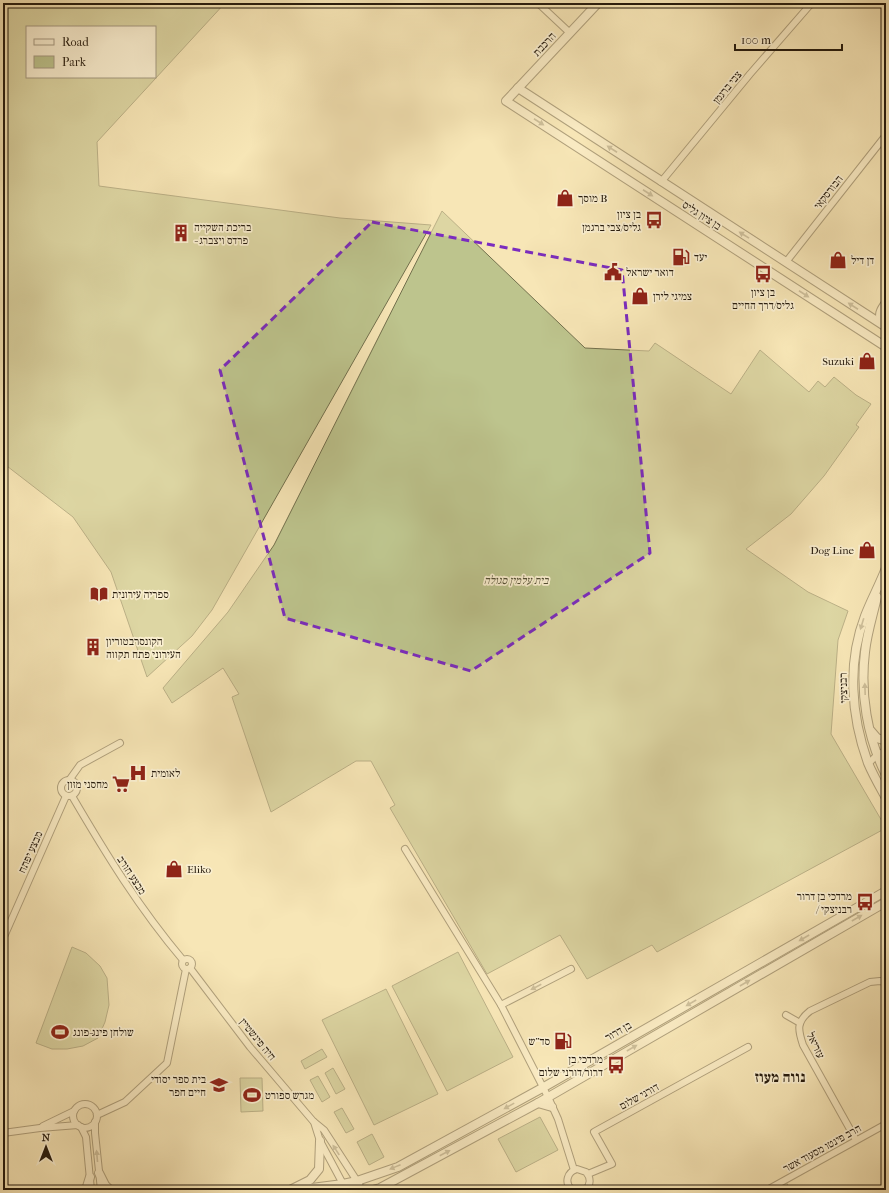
<svg xmlns="http://www.w3.org/2000/svg" width="889" height="1193" font-family="'IM FELL French Canon','Frank Ruhl Libre',serif">
<rect width="100%" height="100%" fill="#f7e6b6"/>
<filter id="stains"><feTurbulence type="fractalNoise" baseFrequency=".005" numOctaves="4"/><feColorMatrix values="0 0 0 0 .2 0 0 0 0 .09 0 0 0 0 .02 0 0 0 .5 -.17"/></filter>
<radialGradient id="worn" r=".72"><stop offset=".6" stop-color="#630" stop-opacity="0"/><stop offset="1" stop-color="#630" stop-opacity=".3"/></radialGradient>
<g fill="#bdc48d" stroke="#72704d" fill-rule="evenodd">
<path d="M 3,3 L 225,3 L 97,142 L 99,186 L 340,218 L 431,225 L 212,610 L 192,636 L 147,677 L 111,572 L 73,517 L 3,463 ZM 27,27 L 155,27 L 155,77 L 27,77 Z"/>
<path d="M 442,211 L 585,348 L 649,351 L 655,343 L 731,394 L 760,350 L 809,392 L 818,381 L 825,387 L 834,377 L 856,395 L 871,404 L 856,425 L 859,427 L 824,476 L 791,514 L 746,549 L 808,592 L 848,611 L 838,640 L 831,734 L 886,828 L 657,952 L 652,945 L 587,979 L 560,935 L 487,974 L 390,808 L 395,805 L 371,761 L 356,761 L 271,812 L 232,697 L 239,694 L 223,668 L 172,703 L 163,688 L 228,612 L 274,545 Z"/>
<path d="M 72,947 L 86,953 L 100,966 L 107,978 L 109,1005 L 105,1022 L 98,1038 L 83,1046 L 67,1049 L 52,1049 L 36,1043 Z"/>
<path d="M 458,952 L 513,1057 L 447,1091 L 392,986 Z"/>
<path d="M 386,989 L 438,1094 L 374,1125 L 322,1020 Z"/>
<path d="M 322,1049 L 327,1057 L 305,1069 L 301,1061 Z"/>
<path d="M 333,1068 L 345,1089 L 336,1094 L 325,1073 Z"/>
<path d="M 318,1076 L 330,1097 L 322,1102 L 310,1080 Z"/>
<path d="M 240,1078 L 262,1078 L 263,1111 L 241,1112 Z"/>
<path d="M 342,1108 L 354,1129 L 346,1133 L 334,1112 Z"/>
<path d="M 540,1117 L 558,1150 L 516,1172 L 498,1139 Z"/>
<path d="M 372,1134 L 384,1157 L 369,1165 L 357,1142 Z"/>
<path d="M 786,1182 L 791,1190 L 772,1190 Z"/>
</g>
<g fill="none" stroke-linecap="round" stroke-linejoin="round">
<g stroke="#5a4e37" stroke-width="8">
<g id="minor">
<path d="M 538,3 L 570,33"/>
<path d="M 661,182 L 750,74 L 810,5 L 816,3"/>
<path d="M 786,262 L 886,135"/>
<path d="M 882,324 C 876,315 880,309 886,301"/>
<path d="M 868,764 L 877,755 L 886,751"/>
<path d="M 70,779 L 80,765 L 120,743"/>
<circle cx="69" cy="788" r="8"/>
<path d="M 72,796 C 106,854 139,908 183,960"/>
<path d="M 405,849 L 501,1005"/>
<path d="M 3,939 L 66,796"/>
<circle cx="187" cy="964" r="5"/>
<path d="M 190,968 L 250,1047 L 313,1121 L 324,1130 L 357,1181"/>
<path d="M 571,969 L 501,1005 L 548,1097 L 558,1119 L 574,1170"/>
<path d="M 786,1015 L 800,1023"/>
<circle cx="85" cy="1116" r="12"/>
<path d="M 97,1115 L 125,1102 L 167,1063 L 186,969"/>
<path d="M 95,1122 L 95,1133 L 101,1190"/>
<path d="M 314,1122 L 320,1141 L 343,1184"/>
<path d="M 43,1126 L 74,1111"/>
<path d="M 81,1127 L 86,1137 L 91,1190"/>
<path d="M 3,1133 L 40,1128 L 78,1125"/>
<path d="M 856,1140 L 803,1045 C 798,1030 796,1022 810,1011 L 870,982 L 880,981 L 886,983"/>
<path d="M 588,1174 L 612,1164 L 594,1132 L 748,1047"/>
<path d="M 572,1190 C 564,1183 567,1172 577,1169 L 586,1172 C 591,1178 591,1185 585,1190"/>
<path d="M 767,1190 L 886,1124"/>
</g>
</g>
<g stroke="#5a4e37" stroke-width="10">
<g id="tertiary">
<path d="M 598,3 L 506,101 L 886,347"/>
<path d="M 518,88 L 886,327"/>
<path d="M 886,568 C 880,584 871,600 865,616 C 847,663 851,716 868,763 C 873,775 880,787 886,798"/>
<path d="M 877,597 C 873,615 867,633 865,652 C 860,693 867,737 886,775"/>
<path d="M 871,731 L 877,738 L 886,741"/>
<path d="M 538,1103 L 552,1107"/>
<path d="M 99,1173 L 105,1185 L 110,1190"/>
<path d="M 357,1181 L 360,1190"/>
<path d="M 86,1190 L 90,1177"/>
<path d="M 290,1190 L 310,1180 L 319,1169 L 320,1141"/>
<path d="M 296,1190 L 343,1184 L 357,1181 L 398,1167 L 544,1087 L 886,891"/>
<path d="M 373,1190 L 380,1188 L 538,1103 L 886,902"/>
</g>
</g>
<use href="#minor" stroke="#faefd0" stroke-width="6"/>
<use href="#tertiary" stroke="#faefd0" stroke-width="8"/>
</g>
<defs><path id="oneway-solid" d="M-6-.8H1V-3.2L6.5 0L1 3.2V.8H-6Z"/></defs>
<g fill="#9b9078">
<use href="#oneway-solid" transform="translate(539 122) rotate(33)"/>
<use href="#oneway-solid" transform="translate(612 149) rotate(-147)"/>
<use href="#oneway-solid" transform="translate(648 193) rotate(33)"/>
<use href="#oneway-solid" transform="translate(744 235) rotate(-148)"/>
<use href="#oneway-solid" transform="translate(804 294) rotate(33)"/>
<use href="#oneway-solid" transform="translate(853 306) rotate(-147)"/>
<use href="#oneway-solid" transform="translate(862 624) rotate(107)"/>
<use href="#oneway-solid" transform="translate(865 689) rotate(-92)"/>
<use href="#oneway-solid" transform="translate(857 918) rotate(-30)"/>
<use href="#oneway-solid" transform="translate(804 938) rotate(150)"/>
<use href="#oneway-solid" transform="translate(745 983) rotate(-30)"/>
<use href="#oneway-solid" transform="translate(536 987) rotate(152)"/>
<use href="#oneway-solid" transform="translate(691 1003) rotate(150)"/>
<use href="#oneway-solid" transform="translate(632 1048) rotate(-30)"/>
<use href="#oneway-solid" transform="translate(509 1106) rotate(151)"/>
<use href="#oneway-solid" transform="translate(336 1150) rotate(-123)"/>
<use href="#oneway-solid" transform="translate(445 1153) rotate(-28)"/>
<use href="#oneway-solid" transform="translate(97 1156) rotate(-95)"/>
<use href="#oneway-solid" transform="translate(395 1167) rotate(158)"/>
</g>
<path d="M0 0H889V1193H0ZM 372,222 L 622,270 L 650,553 L 471,671 L 285,618 L 220,370 Z" fill="#f7e6b6" fill-opacity=".55" fill-rule="evenodd"/>
<path fill="none" stroke="#7b2cbf" stroke-width="3" stroke-dasharray="8 5" stroke-linejoin="round" d="M 372,222 L 622,270 L 650,553 L 471,671 L 285,618 L 220,370 Z"/>
<defs>
<g id="shop-bare" transform="scale(1.38)"><path d="M-5-2.5h2.3a2.7 3.5 0 0 1 5.4 0H5L5.5 6h-11ZM-1.5-2.5h3a1.5 2.3 0 0 0-3 0Z" fill="#8f2418" stroke="#faefd0" stroke-width="2.5" paint-order="stroke"/></g>
<g id="bus-bare" transform="scale(1.38)"><path d="M-5-6H5V4H4V6H2V4H-2V6H-4V4H-5ZM-3.5-4V0h7V-4ZM-3.5 1.2v1.5H-2V1.2ZM2 1.2v1.5H3.5V1.2Z" fill="#8f2418" stroke="#faefd0" stroke-width="2.5" paint-order="stroke"/></g>
<g id="building-bare" transform="scale(1.38)"><path d="M-4-6H4V6H1V3H-1V6H-4ZM-2.5-4.3h1.7v1.8h-1.7ZM.8-4.3h1.7v1.8H.8ZM-2.5-1h1.7V.8h-1.7ZM.8-1h1.7V.8H.8Z" fill="#8f2418" stroke="#faefd0" stroke-width="2.5" paint-order="stroke"/></g>
<g id="fuel-bare" transform="scale(1.38)"><path d="M-5.5-6h7V0h2V4h1.3V-2.5L3-4.5l.8-.8L6-3V5H2.5V1h-1V6h-7ZM-4.2-4.7v3.2H.2V-4.7Z" fill="#8f2418" stroke="#faefd0" stroke-width="2.5" paint-order="stroke"/></g>
<g id="civic-bare" transform="scale(1.38)"><path d="M-.6-6.5H3V-4.5H.6V-3L4-1V1h2V6H-6V1h2V-1L-.6-3ZM-1.2 2.5V6h2.4V2.5Z" fill="#8f2418" stroke="#faefd0" stroke-width="2.5" paint-order="stroke"/></g>
<g id="library-bare" transform="scale(1.38)"><path d="M-6-4Q-3-5.5-.7-3.5V5Q-3 3-6 4ZM6-4Q3-5.5 .7-3.5V5Q3 3 6 4Z" fill="#8f2418" stroke="#faefd0" stroke-width="2.5" paint-order="stroke"/></g>
<g id="hospital-bare" transform="scale(1.38)"><path d="M-5-5h3v3.5h4V-5h3V5h-3V1.5h-4V5h-3Z" fill="#8f2418" stroke="#faefd0" stroke-width="2.5" paint-order="stroke"/></g>
<g id="supermarket-bare" transform="scale(1.38)"><path d="M-6-5.5h2.5l.6 2H6L4.5 2H-2.5L-4.4-4H-6ZM-1.5 3.2a1.3 1.3 0 1 0 .1 0ZM3 3.2a1.3 1.3 0 1 0 .1 0Z" fill="#8f2418" stroke="#faefd0" stroke-width="2.5" paint-order="stroke"/></g>
<g id="stadium-bare" transform="scale(1.38)"><path d="M0-5a6.5 5 0 1 0 0 10a6.5 5 0 1 0 0-10ZM-3.5-1.8h7v3.6h-7Z" fill="#8f2418" stroke="#faefd0" stroke-width="2.5" paint-order="stroke"/></g>
<g id="school-bare" transform="scale(1.38)"><path d="M0-5L7-2L0 1L-7-2ZM-4 1L0 2.5L4 1V4Q0 6-4 4Z" fill="#8f2418" stroke="#faefd0" stroke-width="2.5" paint-order="stroke"/></g>
</defs>
<g fill-rule="evenodd">
<use href="#shop-bare" x="565" y="198"/>
<use href="#bus-bare" x="654" y="220"/>
<use href="#building-bare" x="181" y="233"/>
<use href="#fuel-bare" x="681" y="257"/>
<use href="#shop-bare" x="838" y="260"/>
<use href="#civic-bare" x="613" y="272"/>
<use href="#bus-bare" x="763" y="274"/>
<use href="#shop-bare" x="640" y="296"/>
<use href="#shop-bare" x="867" y="361"/>
<use href="#shop-bare" x="867" y="550"/>
<use href="#library-bare" x="99" y="594"/>
<use href="#building-bare" x="93" y="647"/>
<use href="#hospital-bare" x="138" y="773"/>
<use href="#supermarket-bare" x="121" y="784"/>
<use href="#shop-bare" x="174" y="869"/>
<use href="#bus-bare" x="865" y="902"/>
<use href="#stadium-bare" x="60" y="1032"/>
<use href="#fuel-bare" x="563" y="1041"/>
<use href="#bus-bare" x="616" y="1065"/>
<use href="#school-bare" x="219" y="1085"/>
<use href="#stadium-bare" x="252" y="1095"/>
</g>
<g text-anchor="middle" stroke-width="3.5" stroke-linejoin="round" paint-order="stroke">
<g font-size="11" fill="#261b0d" stroke="#faefd0">
<text transform="translate(544 44) rotate(-47)" y="4">הרכבת</text>
<text transform="translate(727 87) rotate(-51)" y="4">צבי ברגמן</text>
<text transform="translate(828 192) rotate(-52)" y="4">הבורסקאי</text>
<text transform="translate(702 215) rotate(33)" y="4">בן ציון גליס</text>
<text transform="translate(843 688) rotate(-92)" y="4">רבניצקי</text>
<text transform="translate(30 852) rotate(-66)" y="4">מבצע יפתח</text>
<text transform="translate(132 875) rotate(57)" y="4">מבצע חורב</text>
<text transform="translate(618 1031) rotate(-30)" y="4">בן דרור</text>
<text transform="translate(258 1039) rotate(51)" y="4">חיה פינשטיין</text>
<text transform="translate(816 1045) rotate(65)" y="4">עזריאל</text>
<text transform="translate(639 1096) rotate(-29)" y="4">דורני שלום</text>
<text transform="translate(822 1148) rotate(-29)" y="4">הרב פינטו מסעוד אשר</text>
</g>
<g font-size="11" fill="#261b0d" stroke="#faefd0" text-anchor="start">
<text x="578" y="202">מוסך B</text>
<text x="641" y="218" text-anchor="end">בן ציון<tspan x="641" dy="13">גליס/צבי ברגמן</tspan></text>
<text x="194" y="231">בריכת השקייה<tspan x="194" dy="13">- פרדס ויצברג</tspan></text>
<text x="694" y="261">יעד</text>
<text x="851" y="264">דן דיל</text>
<text x="626" y="276">דואר ישראל</text>
<text x="763" y="296" text-anchor="middle">בן ציון<tspan x="763" dy="13">גליס/דרך החיים</tspan></text>
<text x="653" y="300">צמיגי לירן</text>
<text x="854" y="365" text-anchor="end">Suzuki</text>
<text x="854" y="554" text-anchor="end">Dog Line</text>
<text x="112" y="598">ספריה עירונית</text>
<text x="106" y="645">הקונסרבטוריון<tspan x="106" dy="13">העירוני פתח תקווה</tspan></text>
<text x="151" y="777">לאומית</text>
<text x="108" y="788" text-anchor="end">מחסני מזון</text>
<text x="187" y="873">Eliko</text>
<text x="852" y="900" text-anchor="end">מרדכי בן דרור<tspan x="852" dy="13">/ רבניצקי</tspan></text>
<text x="73" y="1036">שולחן פינג-פונג</text>
<text x="550" y="1045" text-anchor="end">סד"ש</text>
<text x="603" y="1063" text-anchor="end">מרדכי בן<tspan x="603" dy="13">דרור/דורני שלום</tspan></text>
<text x="206" y="1083" text-anchor="end">בית ספר יסודי<tspan x="206" dy="13">חיים חפר</tspan></text>
<text x="265" y="1099">מגרש ספורט</text>
</g>
<g font-size="11" font-style="italic" fill="#534e33" stroke="#faefd0">
<text x="516" y="584">בית עלמין סגולה</text>
</g>
<g font-size="15" font-weight="bold" fill="#261b0d" stroke="#faefd0">
<text x="780" y="1082">נווה מעוז</text>
</g>
</g>
<rect width="889" height="1193" fill="none" stroke="#f7e6b6" stroke-width="16"/>
<rect x="4" y="4" width="881" height="1185" fill="none" stroke="#261b0d" stroke-width="2"/>
<rect x="8" y="8" width="873" height="1177" fill="none" stroke="#261b0d"/>
<rect x="26" y="26" width="130" height="52" fill="#faefd0" stroke="#a59a82"/>
<rect x="34" y="39" width="20" height="6" fill="#faefd0" stroke="#a59a82"/>
<text x="62" y="46" font-size="12" fill="#261b0d">Road</text>
<rect x="34" y="56" width="20" height="12" fill="#bdc48d" stroke="#a59a82"/>
<text x="62" y="66" font-size="12" fill="#261b0d">Park</text>
<g transform="translate(46 1147)" stroke="#faefd0" stroke-width="3" paint-order="stroke">
<path d="M0-3L7 15L0 10L-7 15Z" fill="#261b0d"/>
<text y="-6" font-size="11" font-weight="bold" text-anchor="middle" fill="#261b0d">N</text>
</g>
<path d="M735 44v6h107v-6" fill="none" stroke="#261b0d" stroke-width="2"/>
<text x="741" y="44" font-size="12" fill="#261b0d" stroke="#faefd0" stroke-width="3" paint-order="stroke">100 m</text>
<rect width="100%" height="100%" filter="url(#stains)"/>
<rect width="100%" height="100%" fill="url(#worn)"/>
</svg>
